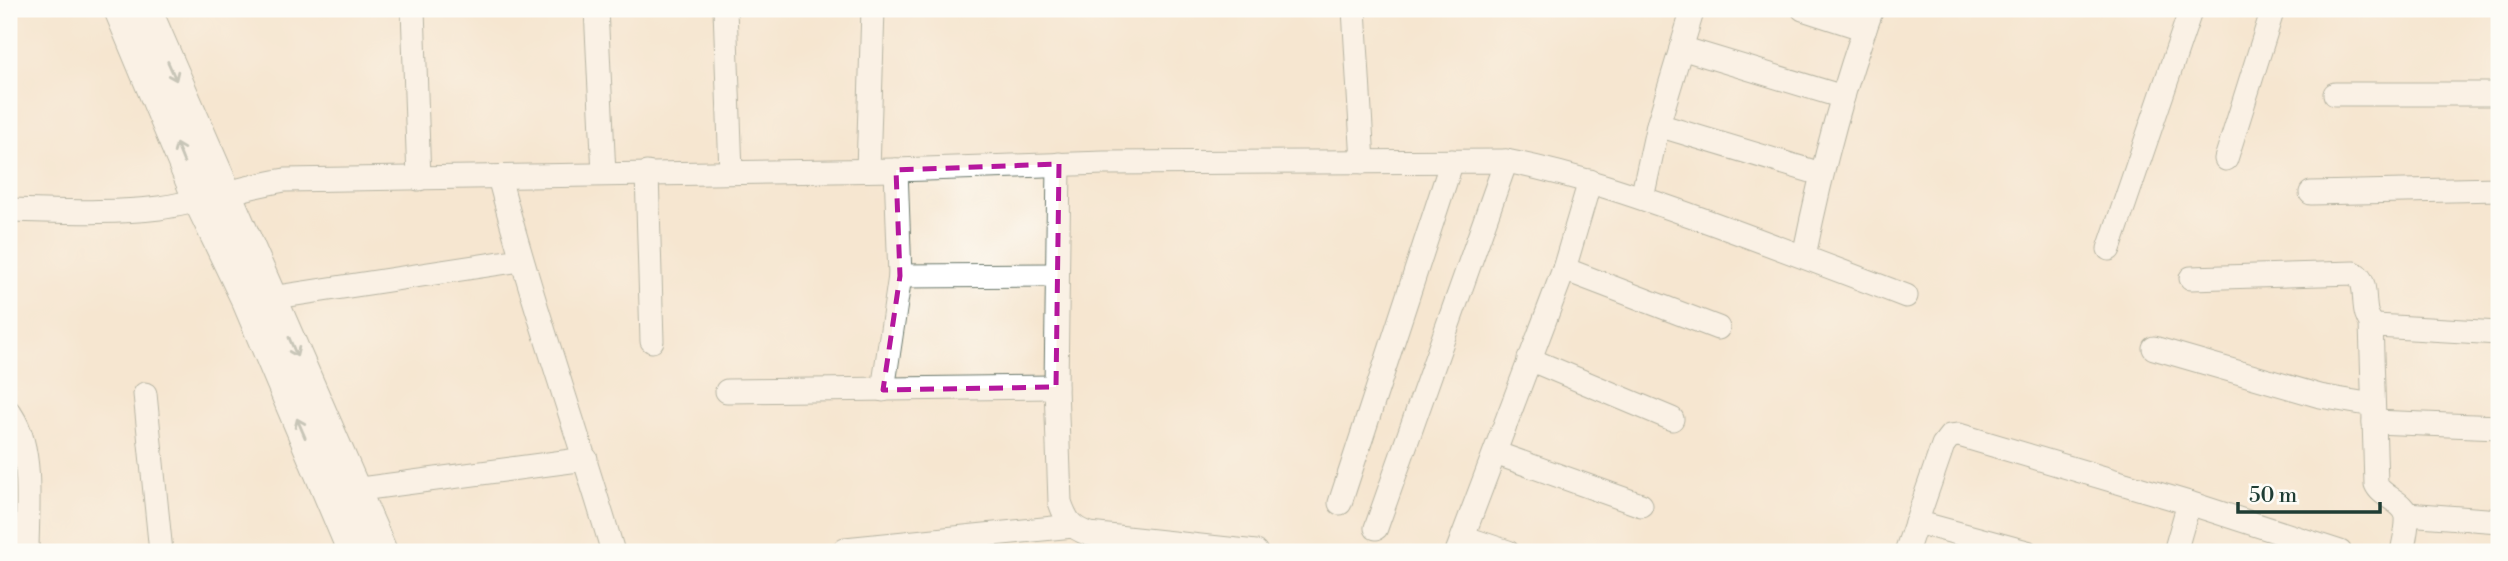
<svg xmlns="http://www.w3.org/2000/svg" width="2508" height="561" font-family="'Libre Bodoni',serif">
<rect width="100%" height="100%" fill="#fdfcf7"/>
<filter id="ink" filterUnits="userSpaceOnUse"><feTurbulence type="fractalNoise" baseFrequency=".0143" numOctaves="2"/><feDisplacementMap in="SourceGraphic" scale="14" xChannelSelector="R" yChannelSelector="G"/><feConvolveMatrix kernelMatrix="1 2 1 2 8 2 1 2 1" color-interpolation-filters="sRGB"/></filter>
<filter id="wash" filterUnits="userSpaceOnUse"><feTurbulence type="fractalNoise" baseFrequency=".00686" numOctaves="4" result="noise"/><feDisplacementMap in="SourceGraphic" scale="28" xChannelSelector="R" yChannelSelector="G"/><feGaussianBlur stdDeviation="1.57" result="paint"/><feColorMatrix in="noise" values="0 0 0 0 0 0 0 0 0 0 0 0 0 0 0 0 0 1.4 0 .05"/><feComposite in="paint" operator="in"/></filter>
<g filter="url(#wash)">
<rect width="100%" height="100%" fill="#f6e6d0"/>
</g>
<g filter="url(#ink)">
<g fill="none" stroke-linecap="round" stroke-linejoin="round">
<g stroke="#6a786b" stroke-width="25">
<g id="street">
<path d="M 413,9 L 419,179"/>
<path d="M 596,9 L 604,174"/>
<path d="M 725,9 L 731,172"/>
<path d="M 1354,9 L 1363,162"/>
<path d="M 1803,9 L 1865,29"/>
<path d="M 1681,48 L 1843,97"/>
<path d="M 2335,94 L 2499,94"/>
<path d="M 1658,125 L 1821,174"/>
<path d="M 2226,159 L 2273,9"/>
<path d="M 1059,164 L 1056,387 L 1060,502 C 1066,520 1071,528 1089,534 L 1256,552"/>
<path d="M 868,170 L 873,9"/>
<path d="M 647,173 L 652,341"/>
<path d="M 499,177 C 532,303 576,427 613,552"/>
<path d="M 2311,193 L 2499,189"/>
<path d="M 1642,198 L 1658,125 L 1693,9"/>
<path d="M 9,210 C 59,211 110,214 159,208 C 202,202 242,187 285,180 L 896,170 L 1104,163 L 1506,161 C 1573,174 1637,196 1701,219 C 1770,244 1838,270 1906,296"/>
<path d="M 2109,249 L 2191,9"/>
<path d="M 1804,256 C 1821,172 1842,89 1872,9"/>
<path d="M 1564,269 L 1718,328"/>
<path d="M 900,276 L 1057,275"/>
<path d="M 2191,278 L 2354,273 C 2373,283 2356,315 2376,326 L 2499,333"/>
<path d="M 257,300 L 521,260"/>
<path d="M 2371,323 L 2376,484 C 2382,498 2405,501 2407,517 C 2408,528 2404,541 2402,552"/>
<path d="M 2154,348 L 2320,396 L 2373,405"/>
<path d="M 1529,359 L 1672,419"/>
<path d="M 883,390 L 900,276 L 896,170"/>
<path d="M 727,391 L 1056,387"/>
<path d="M 145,394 L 161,552"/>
<path d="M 9,412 C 35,445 27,511 27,552"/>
<path d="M 2374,422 L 2499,427"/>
<path d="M 1495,453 L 1641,505"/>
<path d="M 353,490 L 586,459"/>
<path d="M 1340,503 L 1452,161"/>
<path d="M 2407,514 L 2499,521"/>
<path d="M 1916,522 L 2027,552"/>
<path d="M 1376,528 L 1506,161"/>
<path d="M 1463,537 L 1508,552"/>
<path d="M 845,549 L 1073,526"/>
<path d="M 1457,552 L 1564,269 L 1590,181"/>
<path d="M 1906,552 L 1943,445 L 1950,436 L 1959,435 L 2189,503 L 2340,552"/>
<path d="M 2175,552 L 2189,503"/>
</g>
</g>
<g stroke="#6a786b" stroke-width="34">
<g id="secondary">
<path d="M 120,9 L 200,201 L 248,301 L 354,552"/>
<path d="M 145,9 L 381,552"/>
</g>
</g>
<use href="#street" stroke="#fff" stroke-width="23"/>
<use href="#secondary" stroke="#fff" stroke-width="32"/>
</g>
<defs><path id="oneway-shaft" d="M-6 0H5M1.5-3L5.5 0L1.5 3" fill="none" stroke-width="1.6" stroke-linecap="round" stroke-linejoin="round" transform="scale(1.75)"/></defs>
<g stroke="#8f9e9a">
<use href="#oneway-shaft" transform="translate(172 71) rotate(66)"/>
<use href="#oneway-shaft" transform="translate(180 153) rotate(-112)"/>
<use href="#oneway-shaft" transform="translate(293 347) rotate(67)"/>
<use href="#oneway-shaft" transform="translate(301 428) rotate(-113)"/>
</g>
</g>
<path d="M0 0H2508V561H0ZM 1059,164 L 1056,387 L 883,390 L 900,276 L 896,170 Z" fill="#f6e6d0" fill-opacity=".55" fill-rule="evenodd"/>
<path fill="none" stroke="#b5179e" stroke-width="5" stroke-dasharray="14 9" stroke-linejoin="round" d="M 1059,164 L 1056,387 L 883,390 L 900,276 L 896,170 Z"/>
<rect width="2508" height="561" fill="none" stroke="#fdfcf7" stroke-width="35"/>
<path d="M2238 502v10h142v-10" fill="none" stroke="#1f3d34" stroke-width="3.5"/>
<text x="2249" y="502" font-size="21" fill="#1f3d34" stroke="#fdfcf7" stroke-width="5" paint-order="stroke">50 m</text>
</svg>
